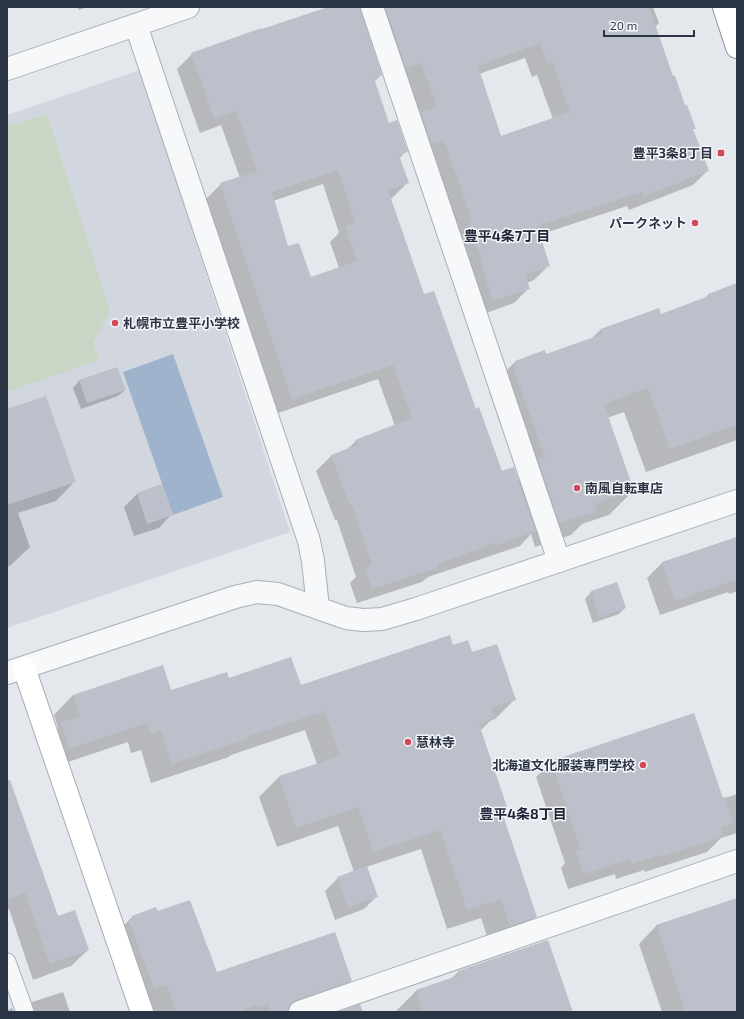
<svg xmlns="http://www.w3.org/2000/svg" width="744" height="1019" font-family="'Exo 2','Noto Sans JP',sans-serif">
<rect width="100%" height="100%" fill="#e4e7ec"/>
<path fill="#d2d6de" d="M 140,70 L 290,532 L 7,628 L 7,115 Z"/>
<path fill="#c9d6c5" d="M 47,114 L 110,311 L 93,343 L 99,360 L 7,392 L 7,127 Z"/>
<path fill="#9fb4cc" d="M 173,354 L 223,497 L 173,515 L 123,372 Z"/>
<g fill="#0003" fill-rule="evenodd">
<path d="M 77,7 L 88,7 L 79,10 Z"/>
<path d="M 331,7 L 653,7 L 659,23 L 655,27 L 673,78 L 694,128 L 693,130 L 708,170 L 693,185 L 629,210 L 627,206 L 539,235 L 549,265 L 534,280 L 527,283 L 529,288 L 514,303 L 478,316 L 366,13 L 359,9 L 381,75 L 374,82 L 388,124 L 406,151 L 399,159 L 407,183 L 392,198 L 390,199 L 423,296 L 475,410 L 501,473 L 518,481 L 520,478 L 489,392 L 492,388 L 492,385 L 516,361 L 546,355 L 591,339 L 601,329 L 658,309 L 661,316 L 704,299 L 709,294 L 737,285 L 737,440 L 646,472 L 624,412 L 607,418 L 633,491 L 609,515 L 582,524 L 571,535 L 535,547 L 531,534 L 520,546 L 428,577 L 422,582 L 357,603 L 350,583 L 356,577 L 337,520 L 335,520 L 316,471 L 331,456 L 345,451 L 356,441 L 395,426 L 378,379 L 278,413 L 206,199 L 221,184 L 240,178 L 221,125 L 200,133 L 177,69 L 192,54 ZM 525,58 L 532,77 L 537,75 L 553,119 L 500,138 L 479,74 ZM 323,184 L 339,233 L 330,242 L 339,268 L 310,279 L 287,248 L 273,201 Z"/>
<path d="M 117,368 L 125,390 L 118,396 L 81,409 L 73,388 L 79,381 Z"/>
<path d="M 7,410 L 74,482 L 56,501 L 18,513 L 30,547 L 11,565 L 7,567 Z"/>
<path d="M 161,485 L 171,515 L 159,528 L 134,536 L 124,507 L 137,494 Z"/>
<path d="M 737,537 L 737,591 L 729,594 L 728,592 L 660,615 L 647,578 L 662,563 Z"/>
<path d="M 617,584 L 625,608 L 619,614 L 593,623 L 585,599 L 591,592 Z"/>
<path d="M 452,647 L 472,654 L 515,699 L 495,719 L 490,721 L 480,731 L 506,807 L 501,812 L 535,917 L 516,937 L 490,945 L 481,918 L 447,929 L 421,849 L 366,867 L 377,896 L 364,909 L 335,920 L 325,891 L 338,878 L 354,872 L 338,826 L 277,847 L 259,797 L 279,777 L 317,764 L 305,730 L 231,755 L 229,757 L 151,783 L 141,750 L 131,753 L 128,742 L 50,768 L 41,744 L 58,728 L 54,715 L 73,695 L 170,692 L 229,679 L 300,687 Z"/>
<path d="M 552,762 L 722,799 L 737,794 L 737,833 L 721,838 L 707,852 L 645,872 L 644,870 L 616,879 L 615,874 L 568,889 L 561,868 L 565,863 L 536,777 Z"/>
<path d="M 8,779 L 42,871 L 58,917 L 88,950 L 71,966 L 33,980 L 9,909 L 7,910 Z"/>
<path d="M 736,899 L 737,1012 L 662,1012 L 639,944 L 656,926 Z"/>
<path d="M 156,909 L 217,974 L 351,981 L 334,997 L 297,1005 L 275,1012 L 149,1012 L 116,934 L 132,917 Z"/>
<path d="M 459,971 L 571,1012 L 395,1012 L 416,991 L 451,979 Z"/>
<path d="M 63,992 L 70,1012 L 22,1012 L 32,1002 Z"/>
<path d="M 12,1008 L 14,1012 L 7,1012 L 7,1010 Z"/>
</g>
<g fill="#bbc0ca" fill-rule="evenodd">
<path d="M 328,7 L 360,7 L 382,75 L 374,78 L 389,123 L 397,120 L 408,152 L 399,155 L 409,183 L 388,190 L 424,294 L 434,291 L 476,409 L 479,407 L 502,471 L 514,467 L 536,531 L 497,545 L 496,543 L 437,564 L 438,568 L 372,589 L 365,567 L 372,565 L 352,505 L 350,506 L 331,455 L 357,445 L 355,440 L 412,418 L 393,365 L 292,399 L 220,183 L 257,171 L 236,111 L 214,119 L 191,53 L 262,28 L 262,29 ZM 338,170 L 355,223 L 345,226 L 357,261 L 311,277 L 299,243 L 288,246 L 272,192 Z"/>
<path d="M 385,7 L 649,7 L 673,76 L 675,76 L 685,105 L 687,105 L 696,129 L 693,129 L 709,171 L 644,196 L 642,192 L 537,226 L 550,266 L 525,275 L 530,289 L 493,301 L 482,268 L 484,267 L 469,222 L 472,221 L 444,140 L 431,144 L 421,112 L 437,107 L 421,63 L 406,68 ZM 540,43 L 547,63 L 552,61 L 570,112 L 501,136 L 478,66 Z"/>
<path d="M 737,283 L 737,425 L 670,449 L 648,388 L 604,404 L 634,491 L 594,504 L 597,511 L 559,523 L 538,459 L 545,457 L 513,367 L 516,365 L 515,361 L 545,350 L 546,354 L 603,334 L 601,329 L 659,308 L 661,314 L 709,296 L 708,294 Z"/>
<path d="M 117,367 L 126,390 L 87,403 L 79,380 Z"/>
<path d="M 46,396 L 76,482 L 7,505 L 7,409 Z"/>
<path d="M 162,484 L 173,515 L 147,524 L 137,493 Z"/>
<path d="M 737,537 L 737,580 L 675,601 L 662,562 Z"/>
<path d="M 617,582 L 626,608 L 599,617 L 591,591 Z"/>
<path d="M 450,635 L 453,645 L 468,640 L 472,652 L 497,644 L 516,700 L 491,708 L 494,718 L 479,724 L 507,807 L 501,809 L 537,917 L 510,926 L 501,899 L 467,910 L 440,830 L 373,852 L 358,807 L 296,828 L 279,776 L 340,756 L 325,711 L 249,736 L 249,738 L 171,764 L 161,730 L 151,734 L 147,723 L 70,749 L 61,723 L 80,716 L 73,695 L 163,665 L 171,690 L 227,672 L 229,678 L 291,657 L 301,685 Z"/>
<path d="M 694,713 L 723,798 L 725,797 L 733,824 L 721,828 L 724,836 L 660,857 L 659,855 L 632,864 L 630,859 L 584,874 L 576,851 L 581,850 L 551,761 Z"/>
<path d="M 10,780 L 58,916 L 75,910 L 89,950 L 50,964 L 25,893 L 7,900 L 7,781 Z"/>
<path d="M 367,866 L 378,897 L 348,907 L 337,877 Z"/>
<path d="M 737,898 L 737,1012 L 685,1012 L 656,925 Z"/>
<path d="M 190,900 L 217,972 L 335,932 L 352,981 L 296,1000 L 290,1004 L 288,1012 L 271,1012 L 269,1004 L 258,1008 L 257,1005 L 237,1012 L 176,1012 L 167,984 L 154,989 L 129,921 L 133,919 L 132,916 L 156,907 L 158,911 Z"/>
<path d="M 548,940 L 573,1012 L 423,1012 L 416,990 L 460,975 L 458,971 Z"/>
<path d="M 360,1004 L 363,1012 L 338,1012 Z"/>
</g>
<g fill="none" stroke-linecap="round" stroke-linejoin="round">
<g stroke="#a9aeb7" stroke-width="19">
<path id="lane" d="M 7,962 L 25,1012"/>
</g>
<g stroke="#a9aeb7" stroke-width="24">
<g id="street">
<path d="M 372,7 L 559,561"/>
<path d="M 136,25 L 309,541 L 313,561 L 318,608"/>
<path d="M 7,69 L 188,7"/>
<path d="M 7,673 L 235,597 L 257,592 L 278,594 L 346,618 L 363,620 L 382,619 L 416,609 L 737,501"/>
<path d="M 300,1012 L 737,861"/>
</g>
</g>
<g stroke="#a9aeb7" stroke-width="24">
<path id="secondary" d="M 24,668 L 142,1012"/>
</g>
<g stroke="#8b94a3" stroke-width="24">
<path id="highway" d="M 724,7 L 737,47"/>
</g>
<use href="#lane" stroke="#f7f8fa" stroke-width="17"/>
<use href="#street" stroke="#f7f8fa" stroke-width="22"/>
<use href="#secondary" stroke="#fff" stroke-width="22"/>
<use href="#highway" stroke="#fff" stroke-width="22"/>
</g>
<g fill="#d1495b" stroke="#f4f6f9" stroke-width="1.5">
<rect x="717" y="149" width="8" height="8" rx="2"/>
<circle cx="695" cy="223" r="4"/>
<circle cx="115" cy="323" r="4"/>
<circle cx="577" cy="488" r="4"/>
<circle cx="408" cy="742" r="4"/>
<circle cx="643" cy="765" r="4"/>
</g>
<g text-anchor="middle" stroke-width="3" stroke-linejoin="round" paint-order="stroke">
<g font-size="13" font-weight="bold" fill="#2b3445" stroke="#f4f6f9" text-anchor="end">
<text x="713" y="158">豊平3条8丁目</text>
<text x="687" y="228">パークネット</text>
<text x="123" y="328" text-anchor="start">札幌市立豊平小学校</text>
<text x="585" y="493" text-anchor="start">南風自転車店</text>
<text x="416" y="747" text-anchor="start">慧林寺</text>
<text x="635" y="770">北海道文化服装専門学校</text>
</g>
<g font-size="14" font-weight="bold" fill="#1d2536" stroke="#f4f6f9">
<text x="507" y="241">豊平4条7丁目</text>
<text x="523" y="819">豊平4条8丁目</text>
</g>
</g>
<rect width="744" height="1019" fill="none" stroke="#2b3445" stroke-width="16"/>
<path d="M604 30v6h90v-6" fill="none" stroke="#2b3445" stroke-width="2"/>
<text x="610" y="30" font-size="12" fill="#2b3445" stroke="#f4f6f9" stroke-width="3" paint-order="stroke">20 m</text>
</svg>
